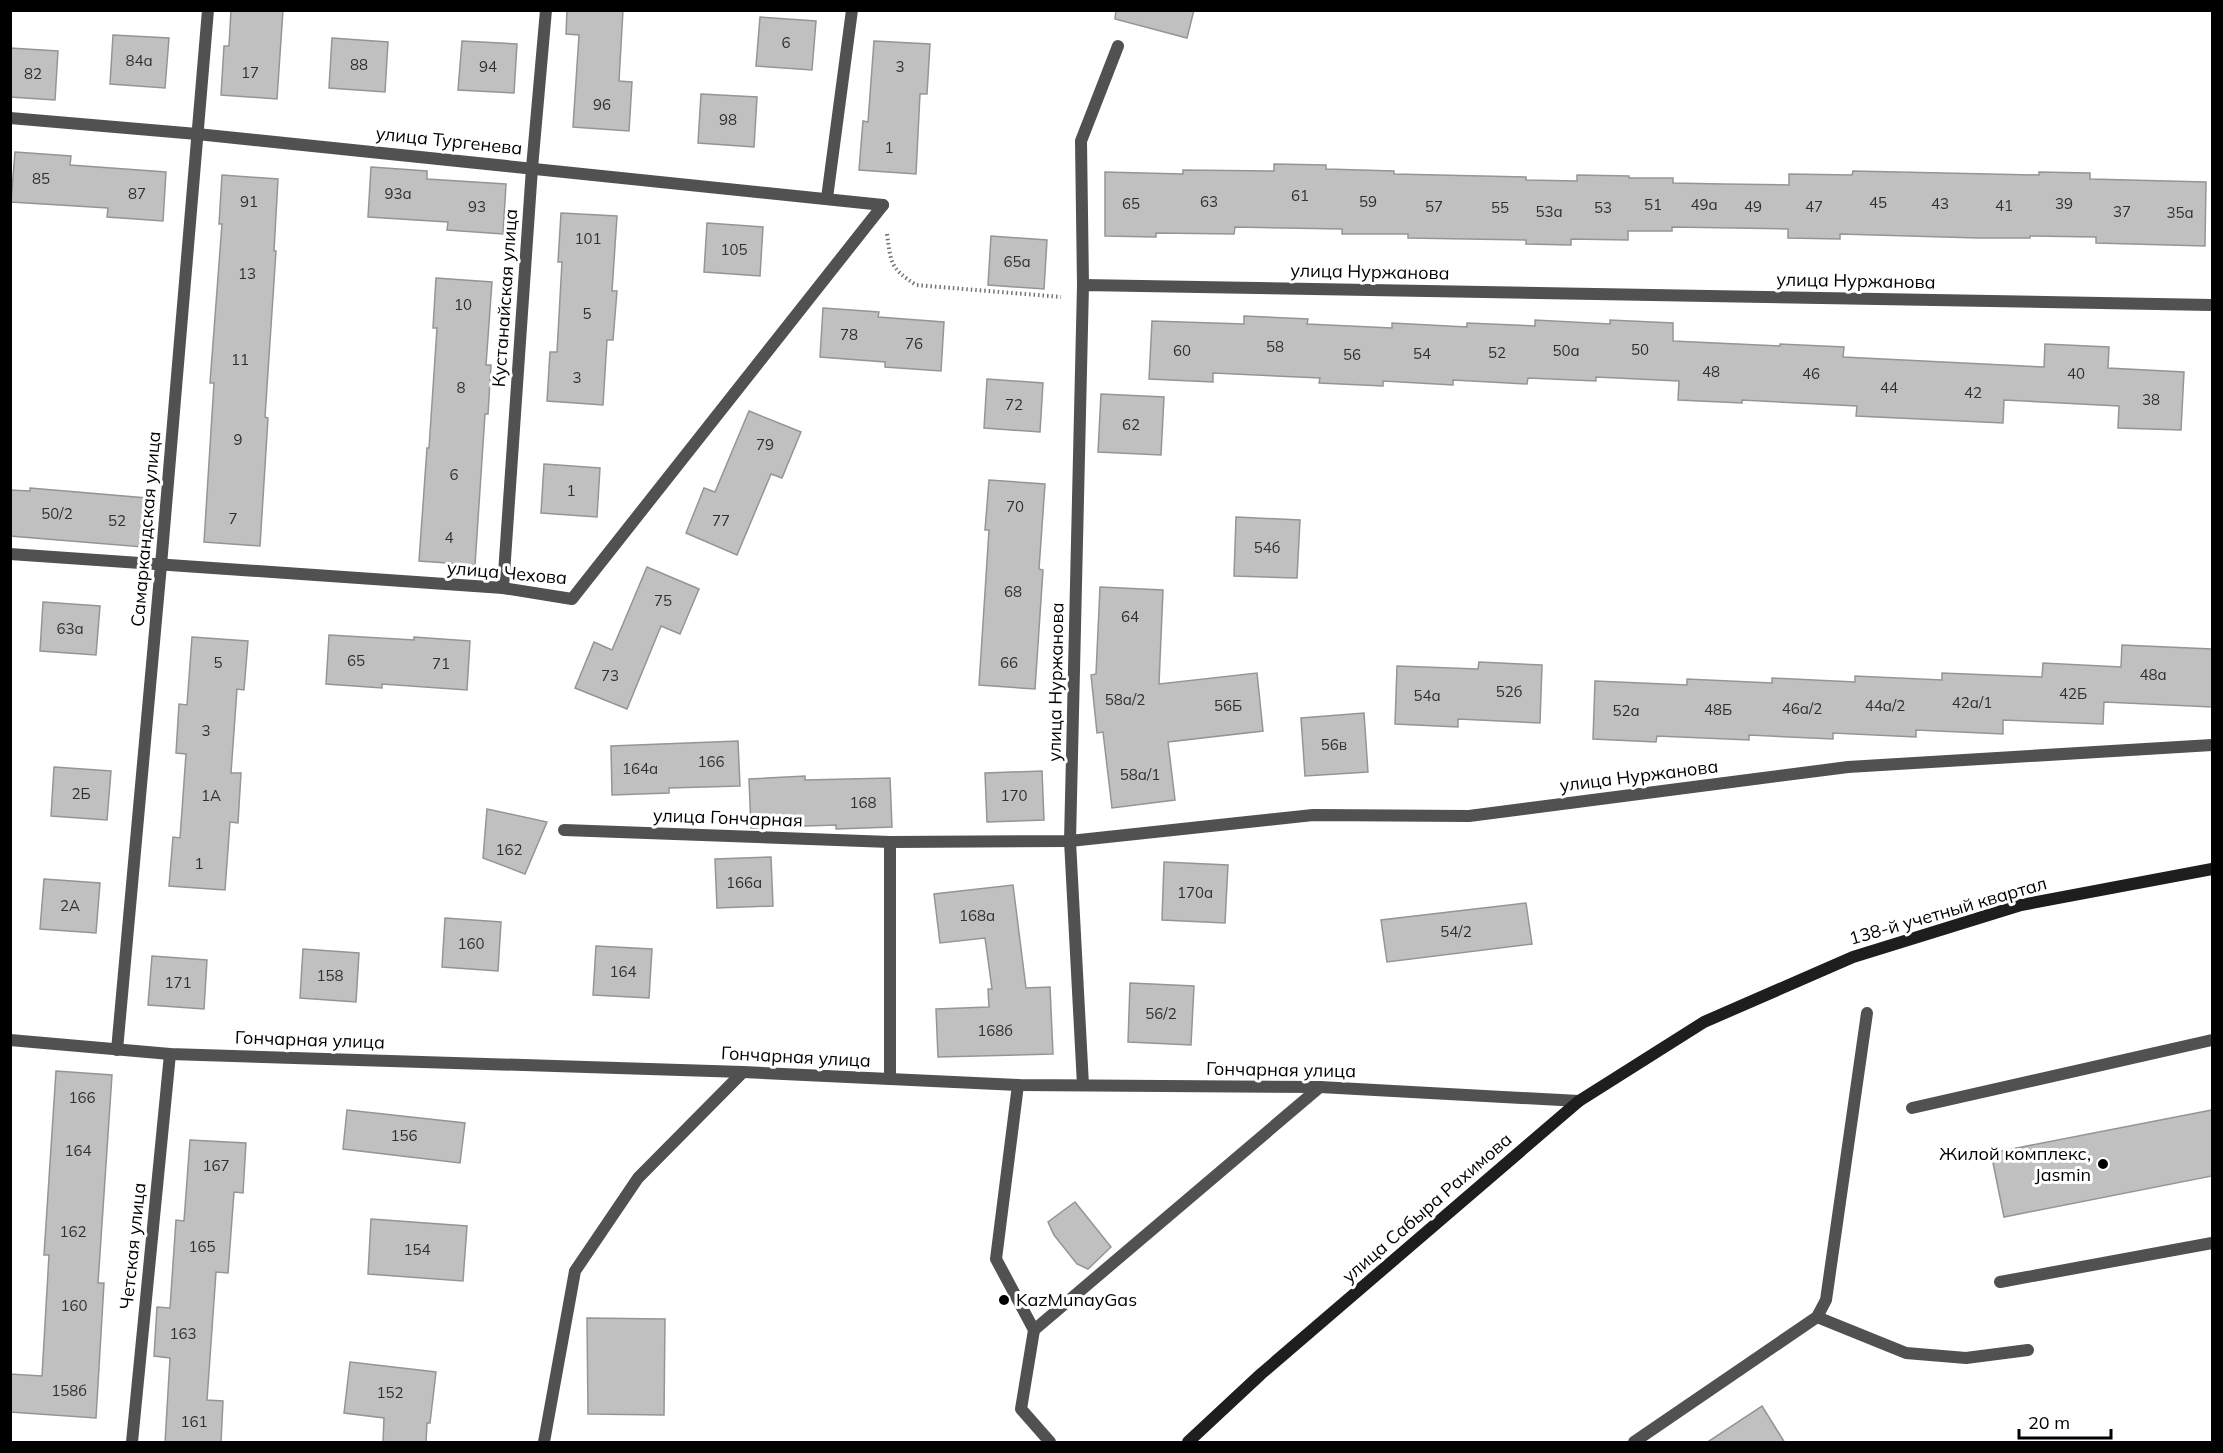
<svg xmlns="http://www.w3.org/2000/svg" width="2223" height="1453" font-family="Mulish,sans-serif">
<rect width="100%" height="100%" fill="#fff"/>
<g fill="#c0c0c0" stroke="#959595" stroke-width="1.5">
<path d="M 231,10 L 283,10 L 277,99 L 221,95 L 224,46 L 229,46 Z"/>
<path d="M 567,10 L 623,10 L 619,81 L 632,82 L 629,131 L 573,127 L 579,35 L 566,34 Z"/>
<path d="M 1116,10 L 1194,10 L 1187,38 L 1115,19 Z"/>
<path d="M 760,17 L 816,21 L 812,70 L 756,66 Z"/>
<path d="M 113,35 L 169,38 L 165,88 L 110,84 Z"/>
<path d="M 332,38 L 388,42 L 385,92 L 329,88 Z"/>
<path d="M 462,41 L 517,44 L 514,93 L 458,90 Z"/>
<path d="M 874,41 L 930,44 L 927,94 L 920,94 L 916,174 L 859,170 L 863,121 L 868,122 Z"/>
<path d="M 10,48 L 58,51 L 55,100 L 10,97 Z"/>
<path d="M 701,94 L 757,97 L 754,147 L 698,143 Z"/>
<path d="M 15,152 L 71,156 L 70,165 L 166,172 L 163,221 L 107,217 L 108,208 L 11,202 Z"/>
<path d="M 1274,164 L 1326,165 L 1326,169 L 1394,171 L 1394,174 L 1526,177 L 1526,180 L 1577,181 L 1577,175 L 1629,176 L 1629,178 L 1673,178 L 1673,183 L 1723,184 L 1789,185 L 1789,174 L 1852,175 L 1853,171 L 2039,175 L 2039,172 L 2090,173 L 2090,179 L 2206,182 L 2205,246 L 2096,243 L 2096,237 L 2030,236 L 2030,238 L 1978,238 L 1840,234 L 1840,239 L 1788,238 L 1788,229 L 1672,227 L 1672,231 L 1628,231 L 1628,240 L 1571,239 L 1571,245 L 1526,244 L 1526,240 L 1408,238 L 1408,234 L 1342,234 L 1342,229 L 1235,227 L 1234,234 L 1156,233 L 1156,237 L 1105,236 L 1105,172 L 1183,174 L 1183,170 L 1274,171 Z"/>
<path d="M 371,167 L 427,171 L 427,179 L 506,184 L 503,234 L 447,230 L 448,222 L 368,217 Z"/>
<path d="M 222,175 L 278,179 L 274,251 L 276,251 L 265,417 L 268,418 L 260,546 L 204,542 L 214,383 L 210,383 L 222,224 L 219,224 Z"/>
<path d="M 561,213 L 617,216 L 612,291 L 617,291 L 613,340 L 607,340 L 603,405 L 547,401 L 550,352 L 557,352 L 562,262 L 558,262 Z"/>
<path d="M 707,223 L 763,227 L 760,276 L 704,272 Z"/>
<path d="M 991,236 L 1047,240 L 1044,289 L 988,285 Z"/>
<path d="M 436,278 L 492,282 L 486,365 L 491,365 L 488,414 L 485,414 L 475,565 L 419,561 L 427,448 L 429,448 L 437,328 L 433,328 Z"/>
<path d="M 823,308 L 879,312 L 878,317 L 944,322 L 941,371 L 885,367 L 885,362 L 820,357 Z"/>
<path d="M 1244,316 L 1308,319 L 1307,324 L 1392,328 L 1392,323 L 1467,327 L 1467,323 L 1535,326 L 1535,320 L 1610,324 L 1610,320 L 1673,323 L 1673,341 L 1780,346 L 1780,344 L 1844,347 L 1843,357 L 2044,367 L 2045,344 L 2109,347 L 2108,368 L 2184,372 L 2181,430 L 2118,428 L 2119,406 L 2004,400 L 2003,423 L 1856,416 L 1857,406 L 1742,400 L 1742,403 L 1678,400 L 1679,381 L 1596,377 L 1596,381 L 1528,378 L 1527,384 L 1453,380 L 1453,385 L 1383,381 L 1383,386 L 1319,383 L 1320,378 L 1213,373 L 1213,382 L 1149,379 L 1152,321 L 1244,324 Z"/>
<path d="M 987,379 L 1043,383 L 1040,432 L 984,428 Z"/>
<path d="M 1101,394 L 1164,397 L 1161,455 L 1098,452 Z"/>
<path d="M 749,411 L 801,432 L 782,478 L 771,474 L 737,555 L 686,533 L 704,488 L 715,492 Z"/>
<path d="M 544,464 L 600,468 L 597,517 L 541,513 Z"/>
<path d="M 989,480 L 1045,484 L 1039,569 L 1043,570 L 1035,689 L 979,685 L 989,530 L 985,530 Z"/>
<path d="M 30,488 L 147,498 L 143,547 L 10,536 L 10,490 L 30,491 Z"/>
<path d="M 1236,517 L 1300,520 L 1297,578 L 1234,576 Z"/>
<path d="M 647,567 L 699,589 L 680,634 L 661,626 L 627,709 L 575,688 L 594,642 L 612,650 Z"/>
<path d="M 1100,587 L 1163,590 L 1159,684 L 1257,673 L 1263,731 L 1168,742 L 1175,800 L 1112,808 L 1103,732 L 1097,733 L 1091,675 L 1096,674 Z"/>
<path d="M 43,602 L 100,606 L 96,655 L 40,651 Z"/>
<path d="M 329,635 L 414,640 L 414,637 L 470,641 L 467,690 L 382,684 L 382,688 L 326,684 Z"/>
<path d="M 192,637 L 248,641 L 244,690 L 237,689 L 231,773 L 241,773 L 238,823 L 230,822 L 225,890 L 169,886 L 173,837 L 180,838 L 186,754 L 176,753 L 179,704 L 187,705 Z"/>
<path d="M 2122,645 L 2212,649 L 2212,707 L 2104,702 L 2103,724 L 2003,720 L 2003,734 L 1916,730 L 1916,737 L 1833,733 L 1833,739 L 1749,735 L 1749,740 L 1657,736 L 1656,742 L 1593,739 L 1595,681 L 1687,685 L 1687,679 L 1772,683 L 1772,678 L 1855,682 L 1855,676 L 1942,680 L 1942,673 L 2042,677 L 2043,663 L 2121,667 Z"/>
<path d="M 1479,662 L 1542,665 L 1540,723 L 1458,719 L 1458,727 L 1395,724 L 1397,666 L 1478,669 Z"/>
<path d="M 1364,713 L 1368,772 L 1305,776 L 1301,718 Z"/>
<path d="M 738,741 L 740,786 L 669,788 L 669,793 L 612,795 L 611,746 Z"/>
<path d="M 54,767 L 111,771 L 107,820 L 51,816 Z"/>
<path d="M 1042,771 L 1044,820 L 987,822 L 985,773 Z"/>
<path d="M 805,776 L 805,780 L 890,778 L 892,827 L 836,829 L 836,825 L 751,828 L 749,779 Z"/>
<path d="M 487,809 L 547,822 L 525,874 L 483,858 Z"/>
<path d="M 771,857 L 773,906 L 717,908 L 715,859 Z"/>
<path d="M 1164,862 L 1228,865 L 1225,923 L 1162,920 Z"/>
<path d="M 44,879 L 100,883 L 96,933 L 40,929 Z"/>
<path d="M 1013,885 L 1026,988 L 1050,987 L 1053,1054 L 938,1057 L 936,1009 L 989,1007 L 988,989 L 992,989 L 985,938 L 940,943 L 934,894 Z"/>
<path d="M 1526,903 L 1532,944 L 1387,962 L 1381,920 Z"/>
<path d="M 445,918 L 501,922 L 498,971 L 442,967 Z"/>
<path d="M 596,946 L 652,949 L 649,998 L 593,995 Z"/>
<path d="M 303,949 L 359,953 L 356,1002 L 300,998 Z"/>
<path d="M 152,956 L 207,960 L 204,1009 L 148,1005 Z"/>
<path d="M 1130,983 L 1194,986 L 1191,1045 L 1128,1042 Z"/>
<path d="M 56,1071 L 112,1075 L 98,1283 L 104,1283 L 96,1418 L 10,1412 L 10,1374 L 42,1376 L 49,1255 L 44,1255 Z"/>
<path d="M 347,1110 L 465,1123 L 460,1163 L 343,1149 Z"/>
<path d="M 2212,1110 L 2212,1176 L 2004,1217 L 1991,1153 Z"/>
<path d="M 190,1140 L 246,1143 L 243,1193 L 234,1192 L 228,1273 L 216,1272 L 207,1400 L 223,1401 L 221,1443 L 165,1443 L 170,1358 L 154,1356 L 157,1307 L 170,1308 L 176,1220 L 184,1221 Z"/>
<path d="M 1075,1202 L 1111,1247 L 1088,1269 L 1077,1264 L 1054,1235 L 1048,1222 Z"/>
<path d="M 371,1219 L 467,1226 L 463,1281 L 368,1274 Z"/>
<path d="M 587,1318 L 665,1319 L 664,1415 L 588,1414 Z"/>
<path d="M 350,1362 L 436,1372 L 430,1423 L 427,1423 L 426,1443 L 383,1443 L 384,1418 L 344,1413 Z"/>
<path d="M 1762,1406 L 1785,1443 L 1706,1443 Z"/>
</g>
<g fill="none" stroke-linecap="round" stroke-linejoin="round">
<path stroke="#737373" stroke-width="4" stroke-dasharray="1.5 3" stroke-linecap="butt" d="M 887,234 C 891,263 890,268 916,285 L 1061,297"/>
<g stroke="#515151" stroke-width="12">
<path d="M 1083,285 L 1081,141 L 1118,46"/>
<path d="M 1018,1085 L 996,1259 L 1034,1330 L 1021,1409 L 1050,1442"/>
<path d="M 1912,1108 L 2212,1040"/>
<path d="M 2000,1282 L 2212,1243"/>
<path d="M 1817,1317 L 1906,1353 L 1966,1358 L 2028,1350"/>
<path d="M 1034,1330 L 1320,1087"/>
<path d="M 1634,1442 L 1817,1317 L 1826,1300 L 1867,1013"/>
</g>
<g stroke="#515151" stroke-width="12">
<path d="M 10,118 L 197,134 L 883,205"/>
<path d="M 827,198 L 852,10"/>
<path d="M 10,554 L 503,588 L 572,599 L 883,205"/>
<path d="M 503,588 L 532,168 L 546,10"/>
<path d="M 564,830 L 890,842 L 1070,841 L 1313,815 L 1469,816 L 1848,767 L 2212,745"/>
<path d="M 890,842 L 890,1079"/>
<path d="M 117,1050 L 161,565 L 208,10"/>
<path d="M 1083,1085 L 1070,841 L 1083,285 L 2212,305"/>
<path d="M 544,1442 L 575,1271 L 638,1178 L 743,1072"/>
</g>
<g stroke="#515151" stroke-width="12">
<path d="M 10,1040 L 170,1054 L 743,1072 L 1018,1085 L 1320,1087 L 1579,1101"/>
<path d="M 132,1442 L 170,1054"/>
</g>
<path stroke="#1e1e1e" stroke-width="12" d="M 1188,1442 L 1261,1374 L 1579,1101 L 1704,1022 L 1853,957 L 2021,905 L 2212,869"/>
</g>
<g fill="#000" stroke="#fff" stroke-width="2">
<circle cx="2103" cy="1164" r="6"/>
<circle cx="1004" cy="1300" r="6"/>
</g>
<g text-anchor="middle" stroke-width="6" stroke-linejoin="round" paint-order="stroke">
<g font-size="15" fill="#303030">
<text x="786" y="48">6</text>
<text x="139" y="66">84а</text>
<text x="359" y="70">88</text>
<text x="488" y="72">94</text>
<text x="900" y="72">3</text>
<text x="250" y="78">17</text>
<text x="33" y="79">82</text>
<text x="602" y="110">96</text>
<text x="728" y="125">98</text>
<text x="889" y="153">1</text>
<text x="41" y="184">85</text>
<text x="137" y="199">87</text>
<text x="398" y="199">93а</text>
<text x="1300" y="201">61</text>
<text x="249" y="207">91</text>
<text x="1209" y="207">63</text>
<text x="1368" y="207">59</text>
<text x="1878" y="208">45</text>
<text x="1131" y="209">65</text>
<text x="1940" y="209">43</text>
<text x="2064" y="209">39</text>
<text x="1653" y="210">51</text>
<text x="1704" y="210">49а</text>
<text x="2004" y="211">41</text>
<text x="477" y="212">93</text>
<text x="1434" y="212">57</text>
<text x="1753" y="212">49</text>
<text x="1814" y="212">47</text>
<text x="1500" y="213">55</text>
<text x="1603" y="213">53</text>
<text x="1549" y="217">53а</text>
<text x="2122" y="217">37</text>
<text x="2180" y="218">35а</text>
<text x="588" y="244">101</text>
<text x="734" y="255">105</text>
<text x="1017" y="267">65а</text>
<text x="247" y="279">13</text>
<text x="463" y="310">10</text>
<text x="587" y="319">5</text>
<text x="849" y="340">78</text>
<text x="914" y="349">76</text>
<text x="1275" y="352">58</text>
<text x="1640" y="355">50</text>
<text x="1182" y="356">60</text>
<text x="1566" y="356">50а</text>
<text x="1497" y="358">52</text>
<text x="1422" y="359">54</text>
<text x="1352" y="360">56</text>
<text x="240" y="365">11</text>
<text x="1711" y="377">48</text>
<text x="1811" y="379">46</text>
<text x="2076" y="379">40</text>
<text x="577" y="383">3</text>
<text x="461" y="393">8</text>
<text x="1889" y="393">44</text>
<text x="1973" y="398">42</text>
<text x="2151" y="405">38</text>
<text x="1014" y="410">72</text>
<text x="1131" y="430">62</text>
<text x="238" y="445">9</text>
<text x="765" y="450">79</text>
<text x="454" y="480">6</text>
<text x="571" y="496">1</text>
<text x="1015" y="512">70</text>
<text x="57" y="519">50/2</text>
<text x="233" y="524">7</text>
<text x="117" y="526">52</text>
<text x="721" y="526">77</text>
<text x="449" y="543">4</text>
<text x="1267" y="553">54б</text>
<text x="1013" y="597">68</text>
<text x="663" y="606">75</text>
<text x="1130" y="622">64</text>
<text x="70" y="634">63а</text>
<text x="356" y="666">65</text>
<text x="218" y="668">5</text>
<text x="1009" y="668">66</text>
<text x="441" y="669">71</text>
<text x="2153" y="680">48а</text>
<text x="610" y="681">73</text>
<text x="1509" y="697">52б</text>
<text x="2073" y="699">42Б</text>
<text x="1427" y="701">54а</text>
<text x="1125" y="705">58а/2</text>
<text x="1972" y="708">42а/1</text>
<text x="1228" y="711">56Б</text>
<text x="1885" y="711">44а/2</text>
<text x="1802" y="714">46а/2</text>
<text x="1718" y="715">48Б</text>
<text x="1626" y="716">52а</text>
<text x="206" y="736">3</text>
<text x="1334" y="750">56в</text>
<text x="711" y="767">166</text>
<text x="640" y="774">164а</text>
<text x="1140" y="780">58а/1</text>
<text x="81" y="799">2Б</text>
<text x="211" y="801">1А</text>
<text x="1014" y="801">170</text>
<text x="863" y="808">168</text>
<text x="509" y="855">162</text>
<text x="199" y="869">1</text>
<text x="744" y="888">166а</text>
<text x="1195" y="898">170а</text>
<text x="70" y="911">2А</text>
<text x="977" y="921">168а</text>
<text x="1456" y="937">54/2</text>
<text x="471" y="949">160</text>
<text x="623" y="977">164</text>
<text x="330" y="981">158</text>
<text x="178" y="988">171</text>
<text x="1161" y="1019">56/2</text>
<text x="995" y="1036">168б</text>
<text x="82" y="1103">166</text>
<text x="404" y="1141">156</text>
<text x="78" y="1156">164</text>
<text x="216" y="1171">167</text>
<text x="73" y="1237">162</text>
<text x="202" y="1252">165</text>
<text x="417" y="1255">154</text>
<text x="74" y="1311">160</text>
<text x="183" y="1339">163</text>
<text x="69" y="1396">158б</text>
<text x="390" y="1398">152</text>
<text x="194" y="1427">161</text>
</g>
<g font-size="18" fill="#000" stroke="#fff">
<text transform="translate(449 141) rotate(6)" y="6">улица Тургенева</text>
<text transform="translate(1370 272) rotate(1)" y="6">улица Нуржанова</text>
<text transform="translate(1856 281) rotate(1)" y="6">улица Нуржанова</text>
<text transform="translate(505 298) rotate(-86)" y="6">Кустанайская улица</text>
<text transform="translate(146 529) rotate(-85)" y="6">Самаркандская улица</text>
<text transform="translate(507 573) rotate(5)" y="6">улица Чехова</text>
<text transform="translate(1056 682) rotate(-89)" y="6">улица Нуржанова</text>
<text transform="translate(1639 776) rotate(-7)" y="6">улица Нуржанова</text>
<text transform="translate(728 818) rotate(2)" y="6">улица Гончарная</text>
<text transform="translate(1948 911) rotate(-16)" y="6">138-й учетный квартал</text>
<text transform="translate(310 1040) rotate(2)" y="6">Гончарная улица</text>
<text transform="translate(796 1057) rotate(3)" y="6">Гончарная улица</text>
<text transform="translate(1281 1070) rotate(1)" y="6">Гончарная улица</text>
<text transform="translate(1427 1208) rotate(-41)" y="6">улица Сабыра Рахимова</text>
<text transform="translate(133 1246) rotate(-84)" y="6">Четская улица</text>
</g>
<g font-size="18" fill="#000" stroke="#fff" text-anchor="end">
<text x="2091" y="1160">Жилой комплекс,<tspan x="2091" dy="21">Jasmin</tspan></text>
<text x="1016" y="1306" text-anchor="start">KazMunayGas</text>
</g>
</g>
<rect width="2223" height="1453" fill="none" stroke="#000000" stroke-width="24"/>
<path d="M2019 1429v9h92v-9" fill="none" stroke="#000000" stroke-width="3"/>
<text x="2028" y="1429" font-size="18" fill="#000000" stroke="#ffffff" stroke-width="4.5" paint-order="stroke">20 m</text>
</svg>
